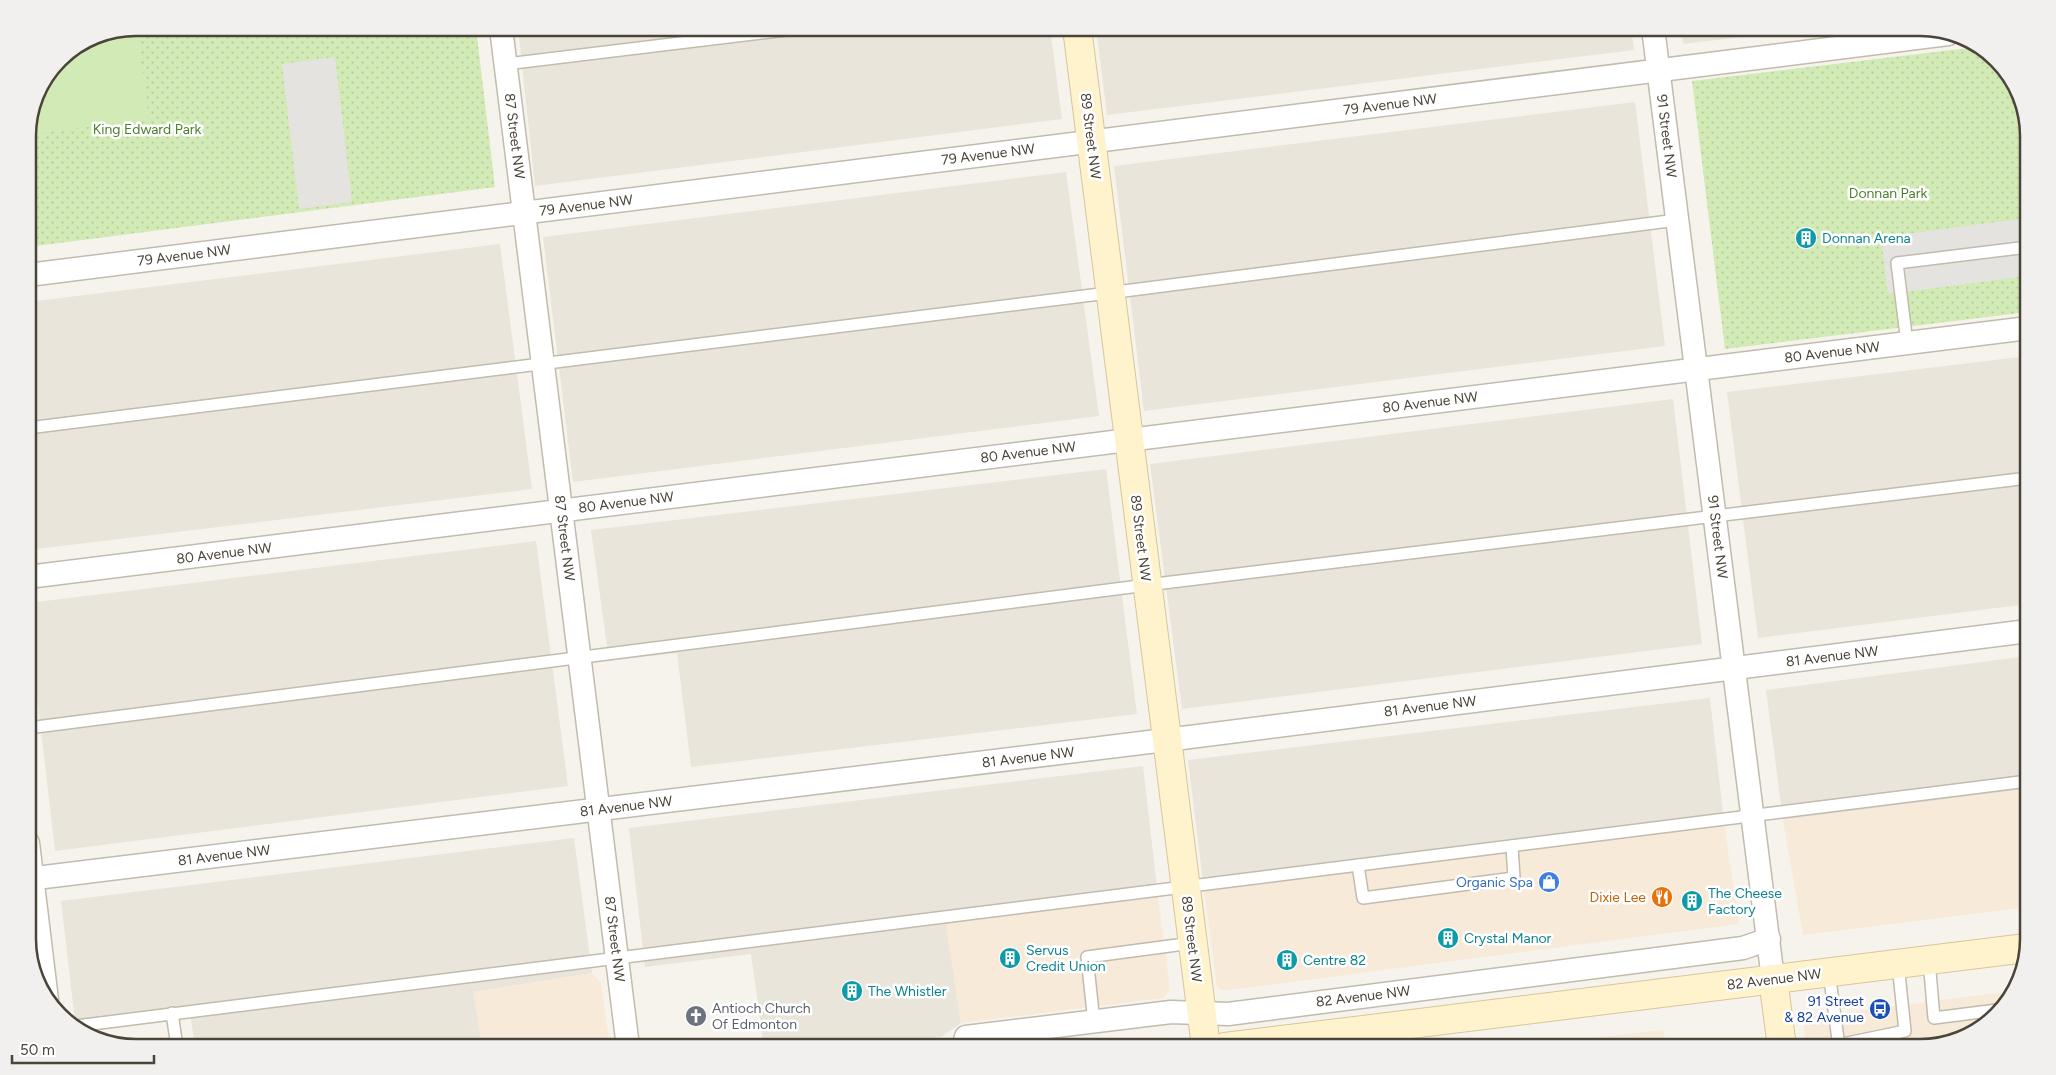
<svg xmlns="http://www.w3.org/2000/svg" width="2056" height="1075" font-family="Figtree,sans-serif">
<defs>
<pattern id="park-dots" width="8" height="8" patternUnits="userSpaceOnUse" patternTransform="scale(1.25)"><rect width="8" height="8" fill="#d2eab5"/><path d="M2 2h.1M6 6h.1" fill="none" stroke="#b6ca9c" stroke-width="1.8" stroke-linecap="round"/></pattern>
</defs>
<rect width="100%" height="100%" fill="#f6f3ec"/>
<g fill="#eae5da">
<path d="M 518,28 L 1050,28 L 1062,119 L 535,186 Z"/>
<path d="M 1096,28 L 1631,28 L 1634,50 L 1107,115 Z"/>
<path d="M 1681,28 L 1818,28 L 1683,44 Z"/>
<path d="M 1635,102 L 1665,346 L 1144,411 L 1114,166 Z"/>
<path d="M 1066,172 L 1099,416 L 573,482 L 543,237 Z"/>
<path d="M 500,244 L 532,489 L 28,550 L 28,302 Z"/>
<path d="M 2028,356 L 2028,604 L 1758,638 L 1727,392 Z"/>
<path d="M 1673,399 L 1702,644 L 1182,709 L 1150,464 Z"/>
<path d="M 1106,469 L 1137,714 L 691,767 L 677,653 L 609,661 L 591,530 Z"/>
<path d="M 536,541 L 568,786 L 55,851 L 28,619 L 28,603 Z"/>
<path d="M 2028,656 L 2028,789 L 1783,820 L 1766,690 Z"/>
<path d="M 1710,698 L 1724,822 L 1204,890 L 1188,760 Z"/>
<path d="M 1143,766 L 1158,896 L 946,921 L 961,1023 L 941,1037 L 859,1047 L 764,1047 L 751,954 L 645,967 L 629,828 Z"/>
<path d="M 574,838 L 592,973 L 474,992 L 482,1047 L 195,1047 L 189,1006 L 75,1021 L 61,901 Z"/>
</g>
<g fill="#f7ead8">
<path d="M 2028,789 L 2028,907 L 1803,935 L 1783,820 Z"/>
<path d="M 1724,822 L 1739,924 L 1221,991 L 1217,986 L 1204,890 Z"/>
<path d="M 1158,896 L 1170,990 L 1163,998 L 961,1023 L 945,921 Z"/>
<path d="M 592,973 L 601,983 L 610,1047 L 482,1047 L 473,992 Z"/>
<path d="M 2013,991 L 1980,1029 L 1920,1047 L 1806,1047 L 1804,1028 L 1809,1017 Z"/>
<path d="M 1663,1030 L 1666,1047 L 1516,1047 Z"/>
</g>
<g fill="url(#park-dots)">
<path d="M 137,28 L 476,28 L 495,187 L 28,247 L 28,130 L 36,95 L 60,59 L 95,36 Z"/>
<path d="M 1977,47 L 2010,76 L 2028,130 L 2028,312 L 1725,349 L 1692,81 Z"/>
</g>
<path fill="#d2eab5" d="M 137,28 L 149,119 L 28,135 L 36,95 L 60,59 L 95,36 Z"/>
<g fill="#e5e3e0">
<path d="M 335,57 L 352,202 L 299,209 L 282,64 Z"/>
<path d="M 2028,218 L 2028,276 L 1888,294 L 1881,237 Z"/>
</g>
<g fill="none" stroke-linecap="round" stroke-linejoin="round">
<g stroke="#c2bbae" stroke-width="14">
<g id="lane">
<path d="M 506,64 L 803,28"/>
<path d="M 1907,343 L 1897,263 L 2028,247"/>
<path d="M 28,428 L 1124,291 L 1677,220"/>
<path d="M 28,728 L 1147,585 L 2028,478"/>
<path d="M 1358,865 L 1363,898 L 1514,878 L 1512,846"/>
<path d="M 1929,960 L 1934,1018 L 1997,1010"/>
<path d="M 1829,972 L 1839,1047"/>
<path d="M 172,1013 L 177,1047"/>
<path d="M 1094,1022 L 1087,957 L 1192,943"/>
<path d="M 76,1026 L 2028,781"/>
<path d="M 1828,1047 L 1905,1031 L 1898,964"/>
</g>
</g>
<g stroke="#c2bbae" stroke-width="25">
<g id="street">
<path d="M 501,28 L 628,1047"/>
<path d="M 1653,28 L 1773,979"/>
<path d="M 28,275 L 1948,34"/>
<path d="M 28,577 L 2028,328"/>
<path d="M 28,843 L 47,1000"/>
<path d="M 28,879 L 1182,738 L 2028,631"/>
<path d="M 963,1047 L 966,1037 L 1171,1012 L 1228,1014 L 1743,948 L 1769,939"/>
</g>
</g>
<g stroke="#d6c79b" stroke-width="30">
<g id="secondary">
<path d="M 1077,28 L 1206,1047"/>
<path d="M 1773,979 L 1782,1047"/>
<path d="M 1225,1047 L 2026,948"/>
</g>
</g>
<use href="#lane" stroke="#fff" stroke-width="11"/>
<use href="#street" stroke="#fff" stroke-width="22"/>
<use href="#secondary" stroke="#fff3cd" stroke-width="28"/>
</g>
<defs>
<g id="building-disc" transform="scale(1.125)"><circle r="9.5" fill="#0f9aa8" stroke="#fff"/><path d="M-4-6H4V6H1V3H-1V6H-4ZM-2.5-4.3h1.7v1.8h-1.7ZM.8-4.3h1.7v1.8H.8ZM-2.5-1h1.7V.8h-1.7ZM.8-1h1.7V.8H.8Z" fill="#fff"/></g>
<g id="shop-disc" transform="scale(1.125)"><circle r="9.5" fill="#3f7fe0" stroke="#fff"/><path d="M-5-2.5h2.3a2.7 3.5 0 0 1 5.4 0H5L5.5 6h-11ZM-1.5-2.5h3a1.5 2.3 0 0 0-3 0Z" fill="#fff"/></g>
<g id="restaurant-disc" transform="scale(1.125)"><circle r="9.5" fill="#e8710a" stroke="#fff"/><path d="M-5-6h1v4h1v-4h1v4h1v-4h1v5L-1.5 .5V6h-2V.5L-5-1ZM5-6V6H3V1.5H1.5Q1.5-4 5-6Z" fill="#fff"/></g>
<g id="bus-disc" transform="scale(1.125)"><circle r="9.5" fill="#1a4fb4" stroke="#fff"/><path d="M-5-6H5V4H4V6H2V4H-2V6H-4V4H-5ZM-3.5-4V0h7V-4ZM-3.5 1.2v1.5H-2V1.2ZM2 1.2v1.5H3.5V1.2Z" fill="#fff"/></g>
<g id="church-disc" transform="scale(1.125)"><circle r="9.5" fill="#6b7280" stroke="#fff"/><path d="M-1.2-6h2.4v3.5h3.3v2.4h-3.3V6h-2.4V-.1h-3.3v-2.4h3.3Z" fill="#fff"/></g>
</defs>
<g fill-rule="evenodd">
<use href="#building-disc" x="1806" y="238"/>
<use href="#shop-disc" x="1549" y="882"/>
<use href="#restaurant-disc" x="1662" y="897"/>
<use href="#building-disc" x="1692" y="901"/>
<use href="#building-disc" x="1448" y="938"/>
<use href="#building-disc" x="1010" y="958"/>
<use href="#building-disc" x="1287" y="960"/>
<use href="#building-disc" x="852" y="991"/>
<use href="#bus-disc" x="1880" y="1009"/>
<use href="#church-disc" x="696" y="1016"/>
</g>
<g text-anchor="middle" stroke-width="5" stroke-linejoin="round" paint-order="stroke">
<g font-size="14" fill="#4b4439" stroke="#fff">
<text transform="translate(1390 104) rotate(-7)" y="5">79 Avenue NW</text>
<text transform="translate(515 136) rotate(83)" y="5">87 Street NW</text>
<text transform="translate(1091 136) rotate(83)" y="5">89 Street NW</text>
<text transform="translate(1667 136) rotate(83)" y="5">91 Street NW</text>
<text transform="translate(988 154) rotate(-7)" y="5">79 Avenue NW</text>
<text transform="translate(586 205) rotate(-7)" y="5">79 Avenue NW</text>
<text transform="translate(184 255) rotate(-7)" y="5">79 Avenue NW</text>
<text transform="translate(1832 352) rotate(-7)" y="5">80 Avenue NW</text>
<text transform="translate(1430 402) rotate(-7)" y="5">80 Avenue NW</text>
<text transform="translate(1028 452) rotate(-7)" y="5">80 Avenue NW</text>
<text transform="translate(626 502) rotate(-7)" y="5">80 Avenue NW</text>
<text transform="translate(1718 537) rotate(83)" y="5">91 Street NW</text>
<text transform="translate(565 538) rotate(83)" y="5">87 Street NW</text>
<text transform="translate(1141 538) rotate(83)" y="5">89 Street NW</text>
<text transform="translate(224 553) rotate(-7)" y="5">80 Avenue NW</text>
<text transform="translate(1832 656) rotate(-7)" y="5">81 Avenue NW</text>
<text transform="translate(1430 706) rotate(-7)" y="5">81 Avenue NW</text>
<text transform="translate(1028 757) rotate(-7)" y="5">81 Avenue NW</text>
<text transform="translate(626 806) rotate(-7)" y="5">81 Avenue NW</text>
<text transform="translate(224 855) rotate(-7)" y="5">81 Avenue NW</text>
<text transform="translate(615 939) rotate(83)" y="5">87 Street NW</text>
<text transform="translate(1192 939) rotate(83)" y="5">89 Street NW</text>
<text transform="translate(1774 979) rotate(-7)" y="5">82 Avenue NW</text>
<text transform="translate(1363 996) rotate(-7)" y="5">82 Avenue NW</text>
</g>
<g font-size="14" fill="#4a7f2a" stroke="#fff">
<text x="147" y="134">King Edward Park</text>
<text x="1888" y="198">Donnan Park</text>
</g>
<g font-size="14" fill="#0d838f" stroke="#fff" text-anchor="start">
<text x="1822" y="243">Donnan Arena</text>
<text x="1708" y="898">The Cheese<tspan x="1708" dy="16">Factory</tspan></text>
<text x="1464" y="943">Crystal Manor</text>
<text x="1026" y="955">Servus<tspan x="1026" dy="16">Credit Union</tspan></text>
<text x="1303" y="965">Centre 82</text>
<text x="868" y="996">The Whistler</text>
</g>
<g font-size="14" fill="#366cbe" stroke="#fff" text-anchor="end">
<text x="1533" y="887">Organic Spa</text>
</g>
<g font-size="14" fill="#c56008" stroke="#fff" text-anchor="end">
<text x="1646" y="902">Dixie Lee</text>
</g>
<g font-size="14" fill="#164399" stroke="#fff" text-anchor="end">
<text x="1864" y="1006">91 Street<tspan x="1864" dy="16">&amp; 82 Avenue</tspan></text>
</g>
<g font-size="14" fill="#5b616d" stroke="#fff" text-anchor="start">
<text x="712" y="1013">Antioch Church<tspan x="712" dy="16">Of Edmonton</tspan></text>
</g>
</g>
<path d="M0 0H2056V1075H0ZM136 36H1920A100 100 0 0 1 2020 136V939A100 100 0 0 1 1920 1039H136A100 100 0 0 1 36 939V136A100 100 0 0 1 136 36Z" fill="#f1f0ef" fill-rule="evenodd"/>
<path fill="none" stroke="#4b4439" stroke-width="2.5" d="M136 36H1920A100 100 0 0 1 2020 136V939A100 100 0 0 1 1920 1039H136A100 100 0 0 1 36 939V136A100 100 0 0 1 136 36Z"/>
<path d="M12 1055v8h142v-8" fill="none" stroke="#4b4439" stroke-width="2.5"/>
<text x="20" y="1055" font-size="15" fill="#4b4439" stroke="#ffffff" stroke-width="4" paint-order="stroke">50 m</text>
</svg>
